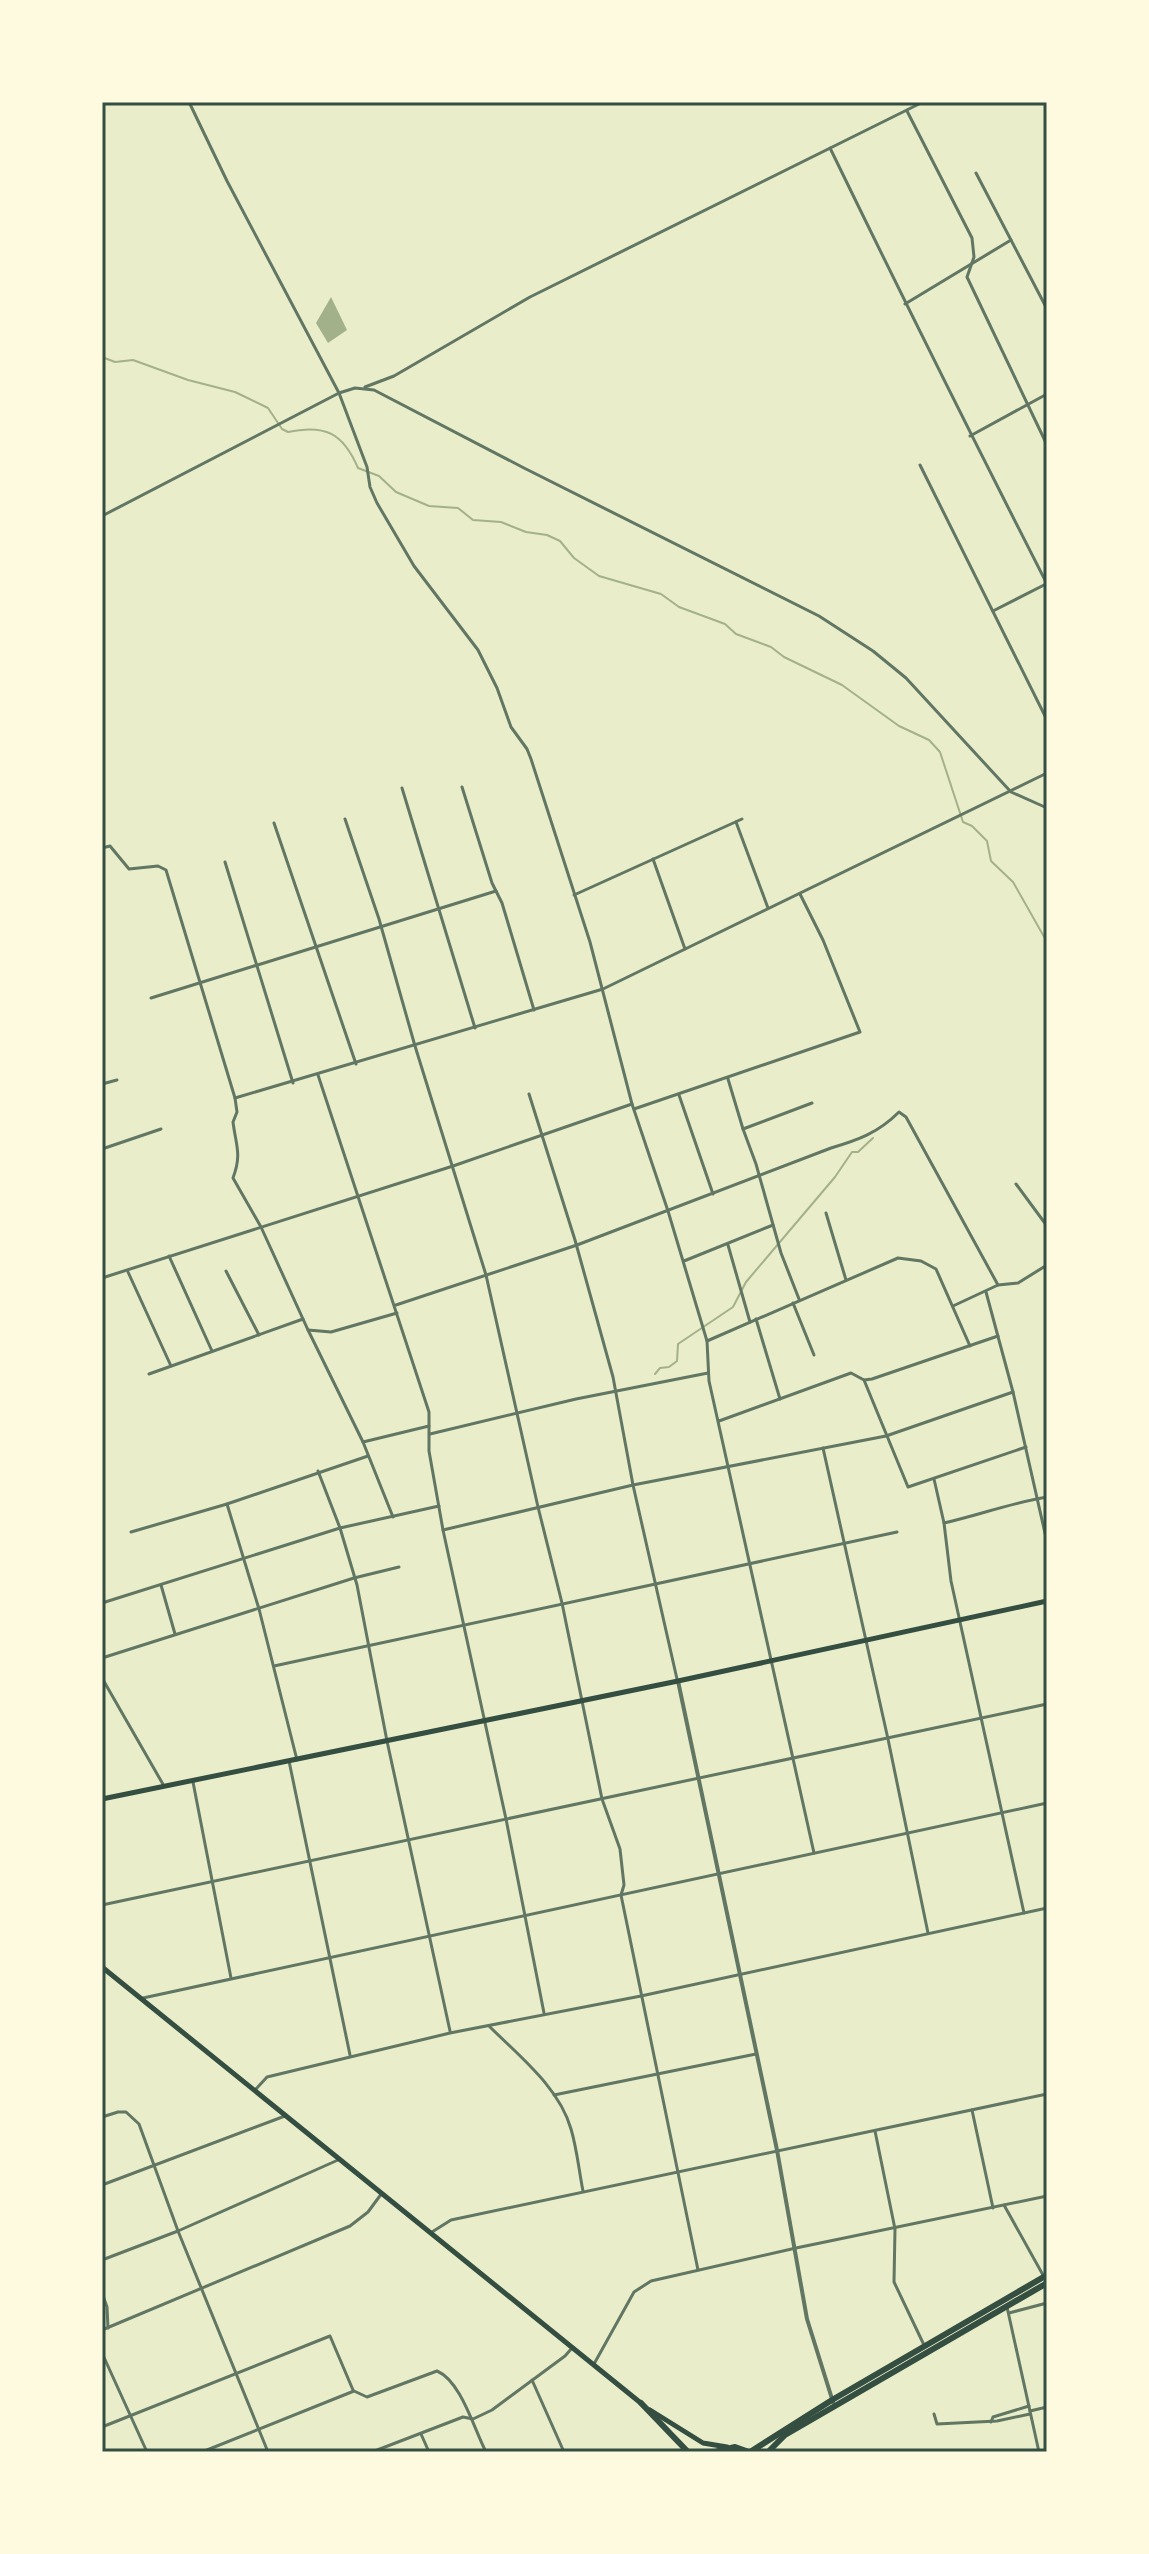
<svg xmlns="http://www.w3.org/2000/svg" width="1149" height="2554" font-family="Bitter,serif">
<rect width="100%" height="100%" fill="#e9edc9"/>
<path fill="#a3b18a" d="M 331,297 L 347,330 L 328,343 L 316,323 Z"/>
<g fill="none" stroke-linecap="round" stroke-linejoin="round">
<g stroke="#a3b18a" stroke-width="2">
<path d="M 102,357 L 115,362 L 133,360 L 188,380 L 235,392 L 268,408 L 282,429 L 288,432 C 325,424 343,433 358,468 L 379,476 L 396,492 L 429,506 L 458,508 L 473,520 L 501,522 L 526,532 L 547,535 L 560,541 L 574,558 L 599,576 L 661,594 L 679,607 L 725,624 L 736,634 L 771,647 L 784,657 L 842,685 L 899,726 L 929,740 L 940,752 L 963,822 L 972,826 L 987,841 L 991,861 L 1013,882 L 1047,942"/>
<path d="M 655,1374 L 660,1368 L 669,1367 L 677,1361 L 678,1344 L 733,1307 L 746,1282 L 835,1177 L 852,1152 L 858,1152 L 873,1138"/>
</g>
<g stroke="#617663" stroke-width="3">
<path d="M 189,102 L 227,181 L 339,393 L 367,467 L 370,487 L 377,503 L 414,566 L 478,650 L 497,688 L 511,727 L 527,749 L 531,759 L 590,942 L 632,1104 L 668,1211 L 707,1341 L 709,1381 L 814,1853"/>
<path d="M 907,111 L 972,238 L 974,257 L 967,277 L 1047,445"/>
<path d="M 830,148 C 901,294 973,439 1047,584"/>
<path d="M 976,173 L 1047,309"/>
<path d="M 905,304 L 1011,240"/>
<path d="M 365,387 L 394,376 L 530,297 L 923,102"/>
<path d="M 970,436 L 1047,394"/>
<path d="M 920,465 L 1047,720"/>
<path d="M 102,516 L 339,393 L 355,388 L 374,390 L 524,468 L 819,616 L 873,651 L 906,678 L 1011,792 L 1047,808"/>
<path d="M 993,611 L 1046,584"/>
<path d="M 462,787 L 492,883 L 502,903 L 534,1010"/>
<path d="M 402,788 L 475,1028"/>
<path d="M 345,819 L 379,919 L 415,1046 L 486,1275 L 538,1507 L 562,1603 L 602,1799 L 620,1849 L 624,1885 L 621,1895 L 698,2270"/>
<path d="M 736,822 L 768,908"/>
<path d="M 274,823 L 356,1064"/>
<path d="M 102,848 L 110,846 L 129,869 L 158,866 L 166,870 L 235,1098 L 237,1112 L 233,1122 C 236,1146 242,1154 233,1178 L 261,1227 L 308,1330 L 363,1442 L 393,1517"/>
<path d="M 653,859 L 685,949"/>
<path d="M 225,862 L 293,1083"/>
<path d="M 574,895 L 742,819"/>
<path d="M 151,998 L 496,891"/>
<path d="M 318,1075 L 429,1412 L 429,1451 L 443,1530 L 506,1819 L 544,2013"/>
<path d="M 728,1079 L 743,1129"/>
<path d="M 102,1084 L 117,1080"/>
<path d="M 529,1094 L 575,1240 L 613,1377 L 633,1485 L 677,1679"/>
<path d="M 679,1095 L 713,1194"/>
<path d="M 235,1098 L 603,989 L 1047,773"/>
<path d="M 634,1109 L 860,1032 L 823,940 L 800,894"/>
<path d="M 102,1149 L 161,1129"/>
<path d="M 1016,1184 L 1047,1226"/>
<path d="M 826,1213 L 846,1280"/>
<path d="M 728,1245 L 750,1322"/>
<path d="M 169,1256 L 212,1351"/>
<path d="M 684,1261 L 773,1225"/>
<path d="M 226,1271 L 259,1335"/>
<path d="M 128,1272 L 171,1366"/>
<path d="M 102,1278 L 453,1166 L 632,1104"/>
<path d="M 986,1292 L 1013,1392 L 1047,1542"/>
<path d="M 799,1299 L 781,1253 L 756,1164 L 743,1129 L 812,1103"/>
<path d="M 793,1303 L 814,1355"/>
<path d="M 396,1305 L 577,1245 L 831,1148 C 858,1140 878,1133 899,1112 L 906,1117 L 998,1285"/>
<path d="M 953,1306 L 998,1285 L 1018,1283 L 1047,1265"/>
<path d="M 756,1319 L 780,1399"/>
<path d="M 308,1330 L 331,1332 L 397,1313"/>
<path d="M 707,1341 L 898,1258 L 921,1261 L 936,1269 L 970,1346"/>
<path d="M 149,1374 L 303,1319"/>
<path d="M 864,1380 L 908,1487 L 1026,1447"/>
<path d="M 719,1421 L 851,1373 L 864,1380 L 872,1379 L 998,1336"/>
<path d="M 430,1434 L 576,1399 L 708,1373"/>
<path d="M 363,1442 L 429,1426"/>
<path d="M 823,1448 L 888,1739 L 928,1933"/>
<path d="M 318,1471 L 340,1528 L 357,1585 L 387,1741 L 450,2031"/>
<path d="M 934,1479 L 944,1523 L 951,1581 L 1024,1913"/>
<path d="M 227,1504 L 259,1609 L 297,1760"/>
<path d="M 944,1523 C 979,1515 1011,1503 1047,1497"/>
<path d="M 443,1530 L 633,1485 L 886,1436 L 1013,1392"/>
<path d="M 131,1532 L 227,1504 L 368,1456"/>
<path d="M 161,1585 L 175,1634"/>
<path d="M 102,1603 L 340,1528 L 439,1506"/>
<path d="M 102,1658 L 354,1578 L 399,1567"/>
<path d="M 274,1666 L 897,1532"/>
<path d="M 102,1678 L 164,1786"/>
<path d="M 289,1761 L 350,2055"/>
<path d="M 193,1782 L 231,1978"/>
<path d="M 102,1905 L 1047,1704"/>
<path d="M 143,1998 L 1047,1803"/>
<path d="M 489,2026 C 519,2056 559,2087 571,2129 C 577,2149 579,2171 583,2191"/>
<path d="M 256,2089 L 267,2077 L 450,2033 L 641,1996 L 1047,1908"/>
<path d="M 554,2095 L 756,2054"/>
<path d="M 972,2110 L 993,2208"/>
<path d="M 102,2117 L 118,2112 L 126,2112 L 139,2124 L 178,2231 L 268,2452"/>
<path d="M 875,2131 L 895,2229 L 894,2282 L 924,2345"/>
<path d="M 102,2185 L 285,2116"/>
<path d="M 1004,2205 L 1043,2275"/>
<path d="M 432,2232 L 451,2220 L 1047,2094"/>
<path d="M 102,2260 L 178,2231 L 338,2160"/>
<path d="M 102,2293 L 107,2307 L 108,2328"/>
<path d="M 1007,2307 L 1039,2452"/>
<path d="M 1009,2313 L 1047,2303"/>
<path d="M 102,2330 L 350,2226 L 368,2212 L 382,2193"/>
<path d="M 102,2353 L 147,2452"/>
<path d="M 594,2364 L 634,2292 L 651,2281 L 796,2248 L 1047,2196"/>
<path d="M 532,2380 L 564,2452"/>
<path d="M 1030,2411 L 1047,2407"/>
<path d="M 934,2414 L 937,2424 L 997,2421 L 1030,2414"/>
<path d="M 991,2422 L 993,2417 L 1029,2406"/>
<path d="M 102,2427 L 330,2336 L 353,2390"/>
<path d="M 421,2434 L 429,2452"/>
<path d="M 202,2452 L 354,2391 L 367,2397 L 437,2371 C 461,2381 474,2429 486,2452"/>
<path d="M 372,2452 L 463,2417 L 473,2419 L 492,2410 L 565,2356 L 572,2348"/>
</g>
<path stroke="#617663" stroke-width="4" d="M 678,1681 L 777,2150 L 807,2319 L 833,2402"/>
<path stroke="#344e41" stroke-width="5" d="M 102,1799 L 678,1681 L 1047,1601"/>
<g stroke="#344e41" stroke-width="5">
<path d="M 102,1967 L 642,2404"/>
<path d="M 650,2410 L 703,2443 L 727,2447"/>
</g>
<g stroke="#344e41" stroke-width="6">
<path d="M 641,2403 L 688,2452"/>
<path d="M 715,2452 L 735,2447 L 749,2452"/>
<path d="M 750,2452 L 832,2400 L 1047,2275"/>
<path d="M 768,2452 L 785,2435 L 1047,2283"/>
</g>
</g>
<rect width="1149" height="2554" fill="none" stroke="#fefae0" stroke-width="208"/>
<rect x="104" y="104" width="941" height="2346" fill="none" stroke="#344e41" stroke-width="3"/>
</svg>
